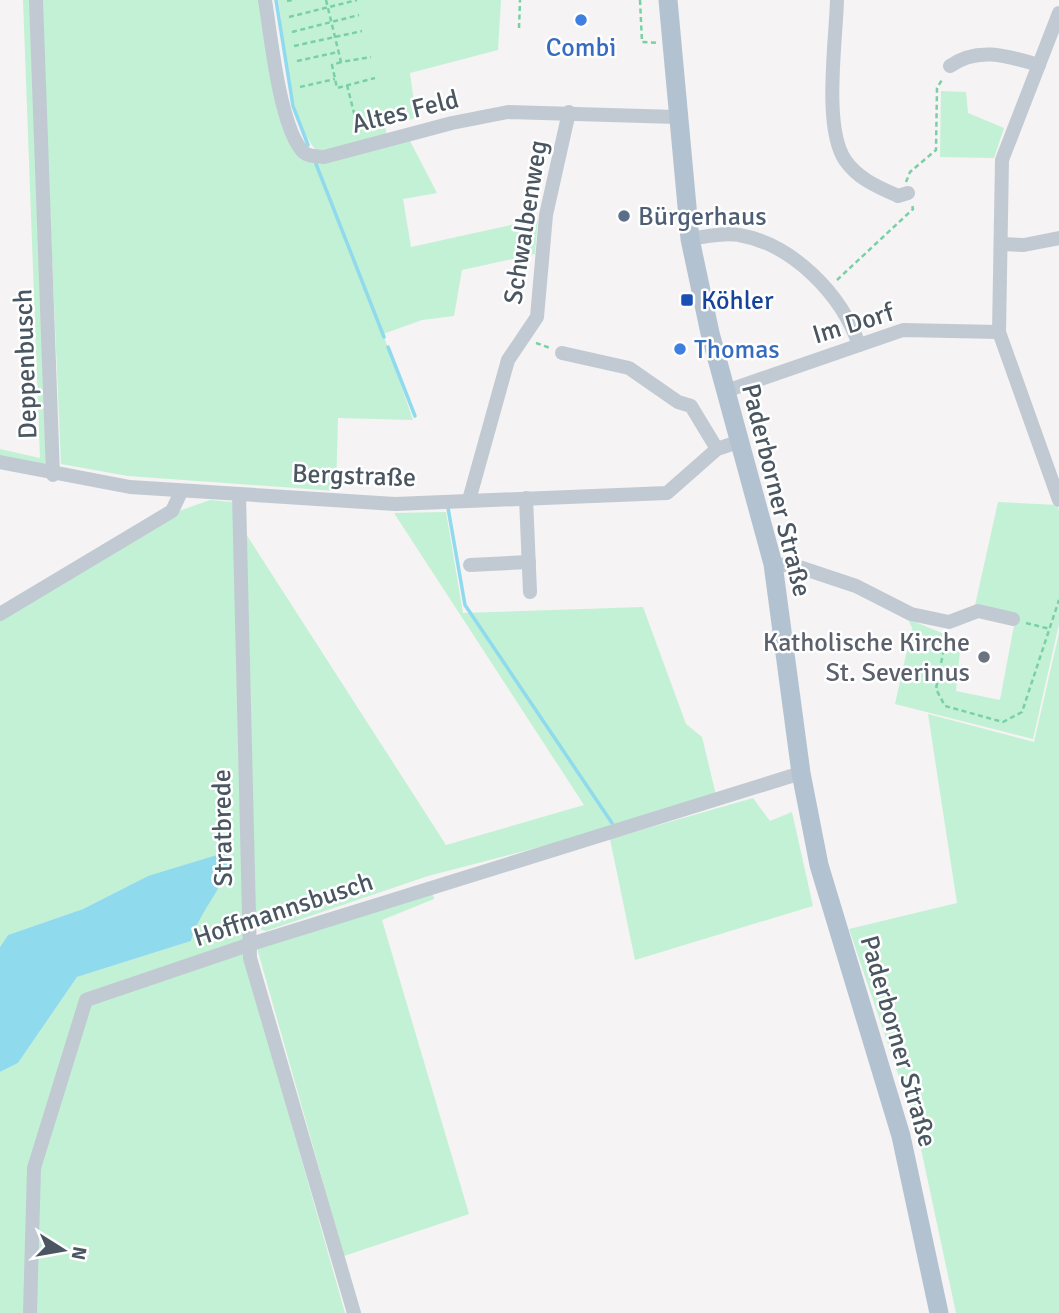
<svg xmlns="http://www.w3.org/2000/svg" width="1059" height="1313" font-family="Signika,sans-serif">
<rect width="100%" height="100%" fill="#f5f3f3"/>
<g fill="#c3f1d5">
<path d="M 23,0 L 32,0 L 46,463 L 38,467 L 0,458 L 0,449 L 40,458 Z"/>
<path d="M 41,0 L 262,0 L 283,114 L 309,161 L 409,139 L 437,193 L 403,199 L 411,247 L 538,219 L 535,254 L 462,270 L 454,316 L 422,320 L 383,334 L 413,420 L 338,418 L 336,491 L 128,476 L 61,464 Z"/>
<path d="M 278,0 L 501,0 L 498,50 L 410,73 L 416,118 L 385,126 L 387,137 L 318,152 C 288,121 285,42 278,0 Z"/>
<path d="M 941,91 L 966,92 L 968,113 L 1004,128 L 994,158 L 940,157 Z"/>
<path d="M 210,500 L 232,502 L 236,506 L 244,942 L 85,995 L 32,1168 L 27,1313 L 0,1313 L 0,1072 L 18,1063 L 77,977 L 191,941 L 195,925 L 226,872 L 148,876 L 83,909 L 8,935 L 0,947 L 0,618 L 176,512 Z"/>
<path d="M 998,502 L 1057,505 L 1059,511 L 1059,624 L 1033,739 L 895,704 L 912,628 L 908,619 L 961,641 L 956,691 L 1000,700 L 1015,620 L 974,610 Z"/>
<path d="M 446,512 L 463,613 L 643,607 L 686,724 L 702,737 L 716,795 L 593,833 L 428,876 L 266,931 L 257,928 L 254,921 L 246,534 L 446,845 L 584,805 L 394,513 Z"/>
<path d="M 1059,633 L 1059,1313 L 956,1313 L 917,1130 L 849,929 L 957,903 L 928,714 L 1034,742 Z"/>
<path d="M 753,798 L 770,821 L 792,812 L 813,906 L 635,960 L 610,839 Z"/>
<path d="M 432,891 L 434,899 L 382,920 L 469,1214 L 344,1256 L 257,948 Z"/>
<path d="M 243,953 L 345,1313 L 34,1313 L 37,1169 L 87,1009 L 94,1000 Z"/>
</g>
<path fill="#90daee" d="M 230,851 C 230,883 199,910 191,941 L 77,977 L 18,1063 L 0,1072 L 0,947 L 8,935 L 83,909 L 148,876 Z"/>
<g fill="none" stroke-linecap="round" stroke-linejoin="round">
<g stroke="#90daee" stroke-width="3.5">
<path d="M 276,0 L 293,106 L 308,145"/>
<path d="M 316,164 L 384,337"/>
<path d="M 388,347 L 415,416"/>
<path d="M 448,508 L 465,605 L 612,823"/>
</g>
<g stroke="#7ad0a6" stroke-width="2.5" stroke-dasharray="5 3.5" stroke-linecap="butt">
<path d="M 326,0 L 341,62 L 371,57"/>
<path d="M 640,0 L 642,42 L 658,43"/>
<path d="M 287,1 L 292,0"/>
<path d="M 289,17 L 357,0"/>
<path d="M 519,28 L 520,0"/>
<path d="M 292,32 L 359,15"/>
<path d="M 294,46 L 362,31"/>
<path d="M 297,61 L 338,52"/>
<path d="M 341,62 L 332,65 L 337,88 L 375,78"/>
<path d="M 347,85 L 359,133"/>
<path d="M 300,87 L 335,79"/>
<path d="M 906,182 L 910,172 L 936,150 L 937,88 L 943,78"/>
<path d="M 643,212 L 672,211"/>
<path d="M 837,280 L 913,209 L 912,205"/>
<path d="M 536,343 L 550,348"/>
<path d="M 1026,623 L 1050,629"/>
<path d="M 947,633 L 936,689 L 945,706 L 1003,722 L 1022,712 L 1059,600"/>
<path d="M 202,932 L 219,928 L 234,935"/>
</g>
<g stroke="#c1cad2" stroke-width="14">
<path d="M 36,0 L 53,475"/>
<path d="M 265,0 C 271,37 279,119 300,148 C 306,157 314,156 324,157 L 452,123 L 508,112 L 677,117"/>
<path d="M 837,0 C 836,41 823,127 845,160 C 858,179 878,187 898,196 L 908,193"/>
<path d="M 1059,13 L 1002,160 L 999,332 L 1059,500"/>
<path d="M 950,66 C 978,46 1008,56 1039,65"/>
<path d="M 690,239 C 705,237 724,232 739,235 C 793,244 842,295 859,345"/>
<path d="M 1001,244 L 1024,245 L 1059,238"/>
<path d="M 562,353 L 629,368 L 678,402 L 691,406 L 717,449"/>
<path d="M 726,391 L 903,330 L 999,332"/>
<path d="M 0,462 L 130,487 L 395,504 L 667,493 L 717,449 L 741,441"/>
<path d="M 239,495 L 250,958 L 354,1313"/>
<path d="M 526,498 L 530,592"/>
<path d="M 469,500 L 508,360 L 537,317 L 546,215 L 569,112"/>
<path d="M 773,564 L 796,566 L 856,586 L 911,614 L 949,622 L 978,611 L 1013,619"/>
<path d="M 470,565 L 529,562"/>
<path d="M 0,614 L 172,511 L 181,492"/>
<path d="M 30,1313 L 34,1168 L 86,1000 L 248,945 L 801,773"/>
</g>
<path stroke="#b3c2d1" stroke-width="19" d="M 668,0 L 690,239 L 710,333 L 773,564 L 801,773 L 819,865 L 901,1136 L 939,1313"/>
</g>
<g fill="#3f7fe0" stroke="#fff" stroke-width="2.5">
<circle cx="581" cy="20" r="7"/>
<circle cx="680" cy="349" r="7"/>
</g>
<circle fill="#5c6f8a" stroke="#fff" stroke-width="2.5" cx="624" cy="216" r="7"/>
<rect fill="#1a4fb4" stroke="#fff" stroke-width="2.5" x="680" y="293" width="14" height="14" rx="3.5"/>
<circle fill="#6b7280" stroke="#fff" stroke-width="2.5" cx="984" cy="657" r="7"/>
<g text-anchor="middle" stroke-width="5" stroke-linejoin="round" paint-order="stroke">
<g font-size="26" fill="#366cbe" stroke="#fff">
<text x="581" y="56">Combi</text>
<text x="694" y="358" text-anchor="start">Thomas</text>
</g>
<g font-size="26" fill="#4a5661" stroke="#fff">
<text transform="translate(405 111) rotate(-14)" y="9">Altes Feld</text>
<text transform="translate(525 222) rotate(-81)" y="9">Schwalbenweg</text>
<text transform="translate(853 323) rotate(-17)" y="9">Im Dorf</text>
<text transform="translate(25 364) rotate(-92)" y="9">Deppenbusch</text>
<text transform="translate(354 475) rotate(2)" y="9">Bergstraße</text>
<text transform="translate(777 490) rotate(76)" y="9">Paderborner Straße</text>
<text transform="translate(222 828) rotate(-91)" y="9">Stratbrede</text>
<text transform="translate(283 909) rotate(-18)" y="9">Hoffmannsbusch</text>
<text transform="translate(899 1041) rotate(74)" y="9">Paderborner Straße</text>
</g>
<g font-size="26" fill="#4e5e75" stroke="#fff" text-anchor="start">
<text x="638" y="225">Bürgerhaus</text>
</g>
<g font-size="26" fill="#164399" stroke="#fff" text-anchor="start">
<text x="701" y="309">Köhler</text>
</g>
<g font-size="26" fill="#5b616d" stroke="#fff" text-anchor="end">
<text x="970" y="651">Katholische Kirche<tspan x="970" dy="30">St. Severinus</tspan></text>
</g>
</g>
<g transform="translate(63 1250) rotate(101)" stroke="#ffffff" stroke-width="5" paint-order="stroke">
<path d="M0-5L12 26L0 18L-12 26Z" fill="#4a5661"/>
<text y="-10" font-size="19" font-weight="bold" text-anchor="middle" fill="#4a5661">N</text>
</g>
</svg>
